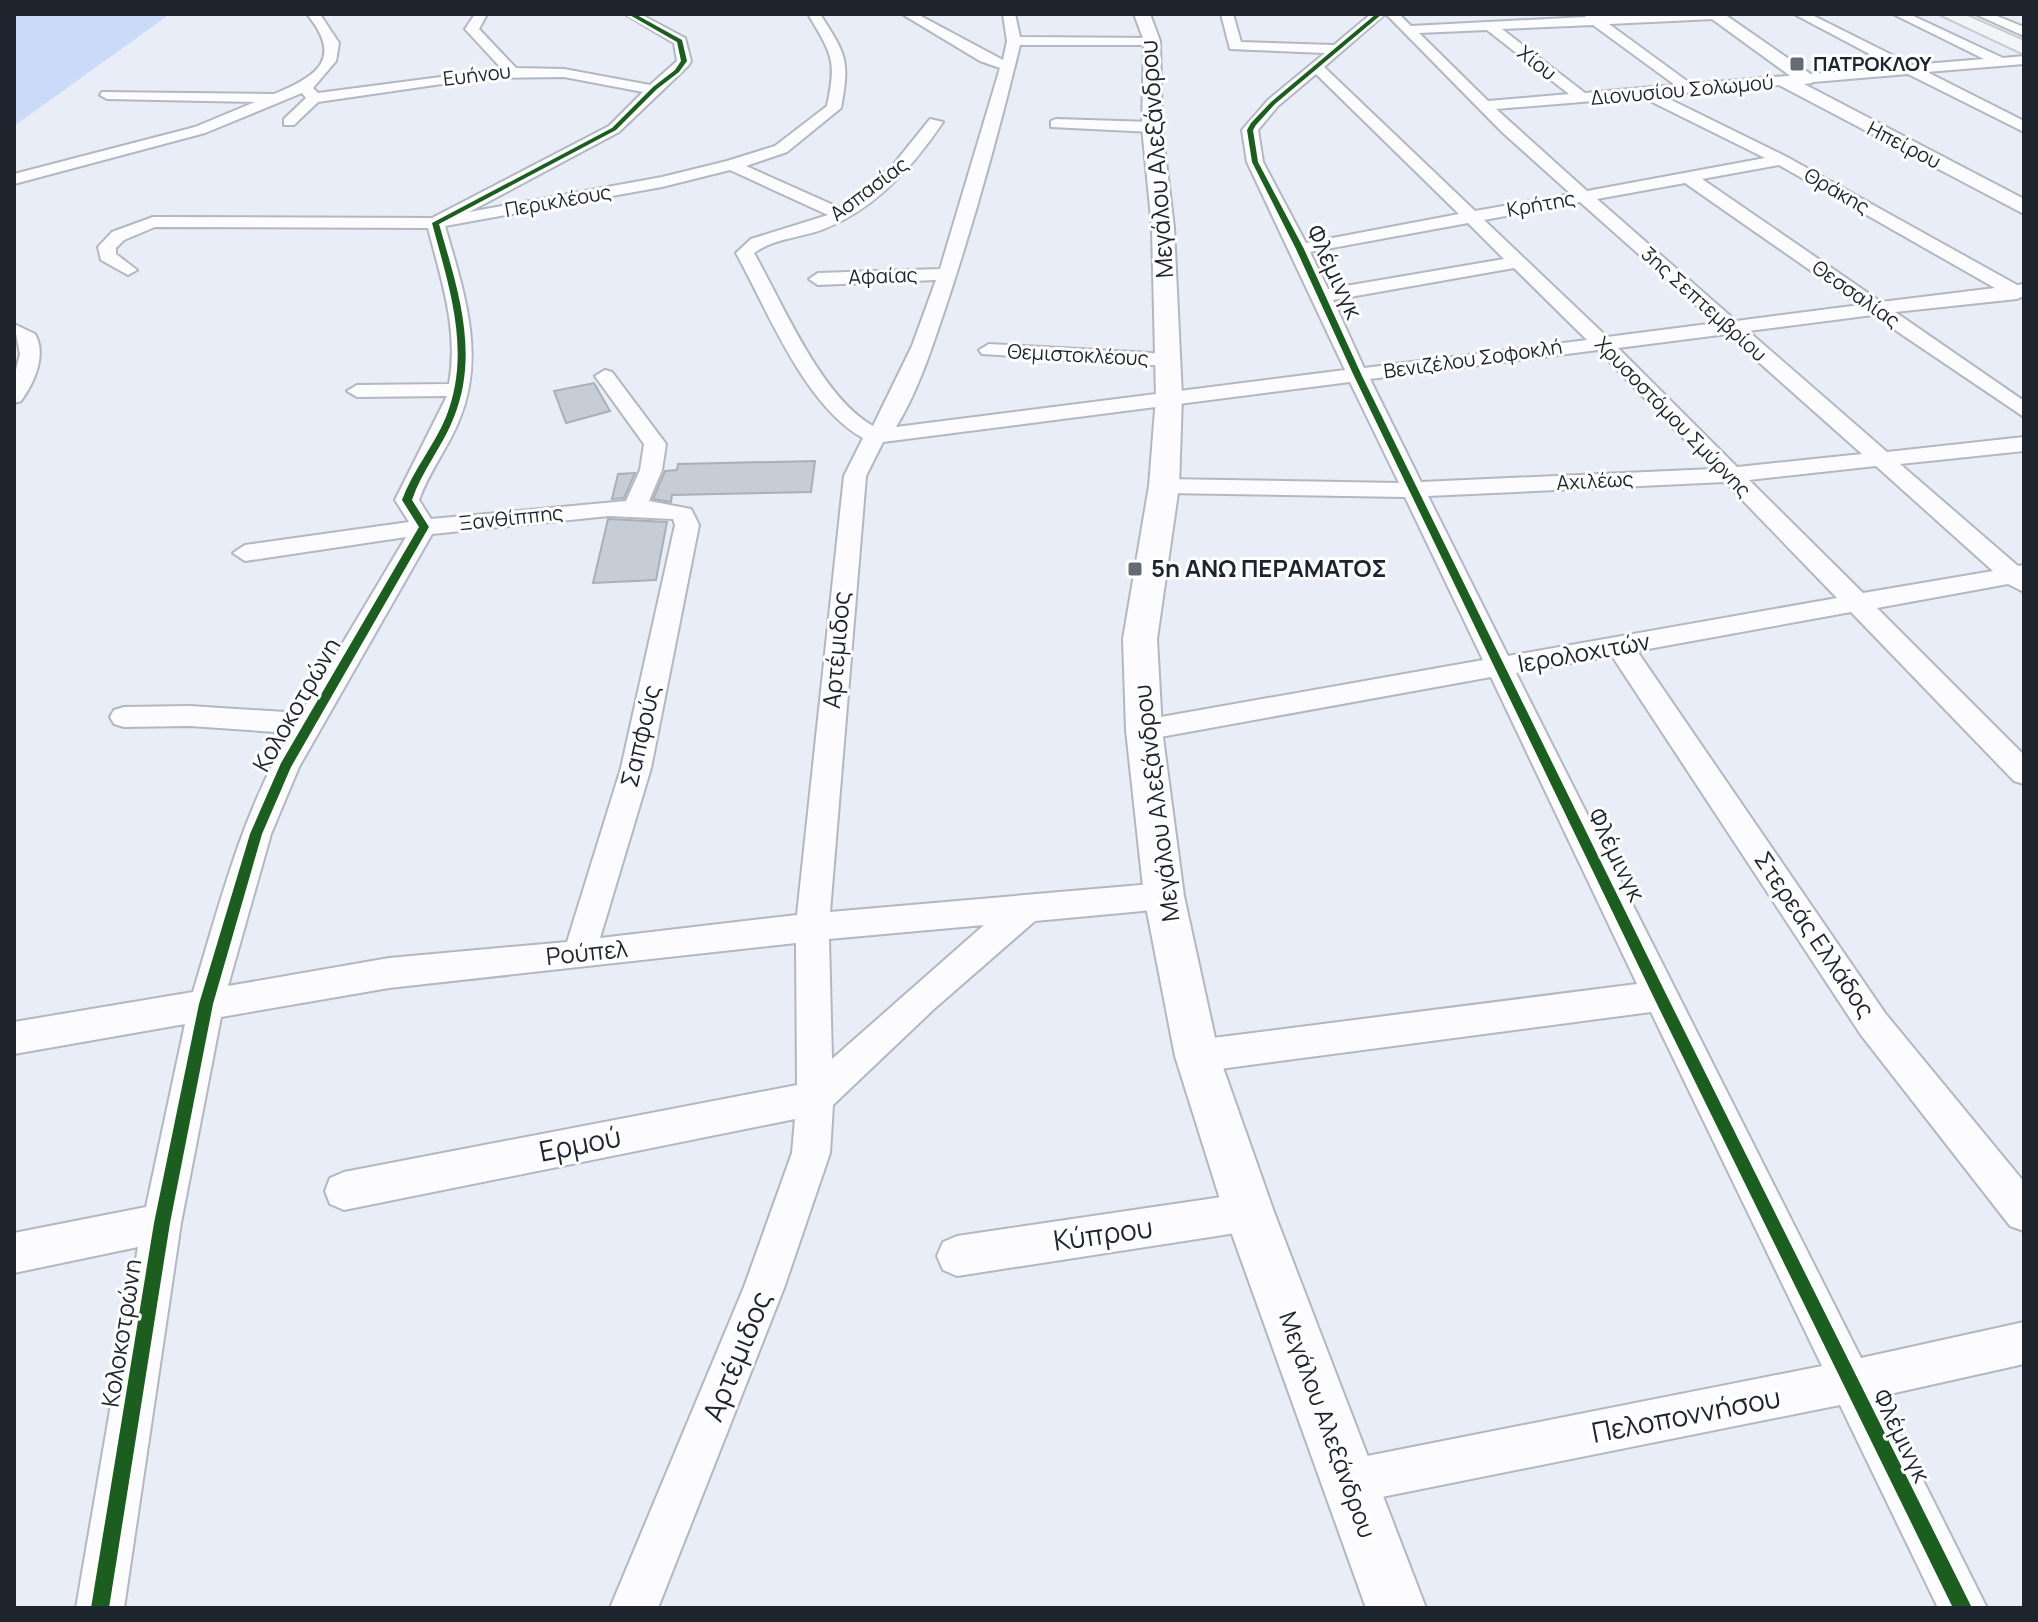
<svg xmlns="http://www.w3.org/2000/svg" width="2038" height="1622" font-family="Manrope,sans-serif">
<rect width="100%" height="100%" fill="#e8edf7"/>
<path fill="#cadbfa" d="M 14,14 L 170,14 L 14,126 Z"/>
<g fill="#c7cdd6" stroke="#aaafb9" stroke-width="2">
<path d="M 594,383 L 610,411 L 566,423 L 554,391 Z"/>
<path d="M 815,461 L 811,492 L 672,495 L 671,502 L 653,499 L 665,471 L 677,470 L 678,464 Z"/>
<path d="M 635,473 L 624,498 L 612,499 L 618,474 Z"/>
<path d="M 608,519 L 667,522 L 656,580 L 593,583 Z"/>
</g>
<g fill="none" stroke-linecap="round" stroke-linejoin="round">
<g stroke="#b2b7c0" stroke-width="4">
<g id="minor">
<path d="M 307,14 L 320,14 L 339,43 L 336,61 L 313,88 L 318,93 L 502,69 L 465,29 L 475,14 L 487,14 L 479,29 L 516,68 L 564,69 L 650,85 L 677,61 L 674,43 L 625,14 L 640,14 L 685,38 L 691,61 L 688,66 L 619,132 L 469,212 L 662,177 L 727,161 L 775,146 L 827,106 C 837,59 832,55 808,14 L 820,14 C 846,55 850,59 841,108 L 787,152 L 746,166 L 840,208 L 893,165 L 930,119 L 943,122 C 913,167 875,209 824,229 C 801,238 774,238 754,253 C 783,304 821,397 873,426 L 912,346 L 936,280 L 818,285 L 809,279 L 818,273 L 940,269 L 1000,68 L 980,61 L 902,14 L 917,14 L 1003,60 L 1007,41 L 1003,14 L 1015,14 L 1020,37 L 1157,38 L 1159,41 L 1152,45 L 1020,45 C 999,132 975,218 947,303 C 933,344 919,390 896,427 L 1345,370 L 1247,162 L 1242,130 L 1268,100 L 1325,53 L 1230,49 L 1221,14 L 1233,14 L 1241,42 L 1334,45 L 1371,14 L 1385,14 L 1324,67 L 1475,211 L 1571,194 L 1502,132 L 1386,14 L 1399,14 L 1411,26 L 1585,17 L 1588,14 L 1720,14 L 1714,19 L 1609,24 L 1691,84 L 1894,67 L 1794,14 L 1810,14 L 1912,65 L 1984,59 L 1893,14 L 1909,14 L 2003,58 L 2024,56 L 2024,64 L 1927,72 L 2024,121 L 2024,132 L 1908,74 L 1661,95 L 1787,157 L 2017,285 L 2024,284 L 2024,296 L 2017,299 L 1895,312 L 2024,401 L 2024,417 L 1873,315 L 1748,331 L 1887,452 L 2024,437 L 2024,451 L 1900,464 L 2018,566 L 2024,565 L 2024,592 L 2008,584 L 1877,608 L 2024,755 L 2024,784 L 2014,781 L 1851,612 L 1637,651 L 1885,1013 L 2024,1182 L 2024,1231 L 2010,1226 L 1861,1035 L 1612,656 L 1516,673 L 1861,1358 L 2024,1322 L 2024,1364 L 1881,1396 L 1987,1608 L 1938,1608 L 1840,1405 L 1347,1504 L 1331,1498 L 1325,1482 L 1331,1466 L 1347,1460 L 1822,1366 L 1651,1012 L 1197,1072 L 1185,1067 L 1179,1056 L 1185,1045 L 1197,1040 L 1637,984 L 1491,677 L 1144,740 L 1134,737 L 1130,730 L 1134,723 L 1144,720 L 1483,660 L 1405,497 L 1164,493 L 1153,486 L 1164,479 L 1399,483 L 1350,382 L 883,442 L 866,476 L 830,912 L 1164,883 L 1175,887 L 1180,896 L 1175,905 L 1164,909 L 1035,921 L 934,1009 L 833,1105 L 830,1153 L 784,1288 L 658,1608 L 610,1608 L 744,1287 L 792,1153 L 795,1119 L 344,1210 L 330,1204 L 325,1191 L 330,1178 L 344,1172 L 797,1085 L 796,943 L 389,988 L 221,1017 L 181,1223 L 124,1608 L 76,1608 L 138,1247 L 14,1273 L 14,1233 L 146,1207 L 185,1024 L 14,1054 L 14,1022 L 193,992 C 220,903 242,813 290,733 L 190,726 L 124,727 L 114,724 L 110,717 L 114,710 L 124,707 L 190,706 L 301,713 L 406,537 L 245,561 L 233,553 L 245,545 L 409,522 L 395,500 L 447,396 L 357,397 L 347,391 L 357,385 L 449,384 C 459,330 441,279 428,228 L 155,227 L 124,240 L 116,248 L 116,254 L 137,270 L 128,275 L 101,260 L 98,247 L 112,232 L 153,217 L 432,218 L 609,126 L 643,92 L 564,77 L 483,78 L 318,102 L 294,125 L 284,125 L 284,119 L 306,98 L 302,93 L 205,133 L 14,184 L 14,174 L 195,127 L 255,102 L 107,99 L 100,95 L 102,92 L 274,94 C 319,76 343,58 307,14 ZM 1593,25 L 1675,85 L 1585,93 L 1502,29 ZM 1487,30 L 1569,94 L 1488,101 L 1419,33 ZM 1316,74 L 1459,214 L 1306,243 L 1263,162 L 1258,130 L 1278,106 ZM 1642,97 L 1765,158 L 1587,191 L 1496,109 ZM 1779,165 L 1995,288 L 1881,302 L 1702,179 ZM 730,170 L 828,215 L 751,239 L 736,253 C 768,311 804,405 863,438 L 844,476 L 797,915 L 600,938 L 651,768 L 699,525 L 691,509 L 649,501 L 662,470 L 666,444 L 612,372 L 605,370 L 595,376 L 644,444 L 640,470 L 626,501 L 431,519 L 419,500 C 429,471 449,447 460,418 C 486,354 463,289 445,226 L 662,187 ZM 1685,183 L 1860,305 L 1736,321 L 1597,199 ZM 1580,202 L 1716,323 L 1607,337 L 1484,220 ZM 1468,223 L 1504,259 L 1328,289 L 1310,252 ZM 1514,268 L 1587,340 L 1364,368 L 1333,300 ZM 1727,334 L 1862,454 L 1737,467 L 1618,348 ZM 1598,350 L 1713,469 L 1421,482 L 1370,379 ZM 1876,466 L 1993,571 L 1863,593 L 1749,480 ZM 1725,482 L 1837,598 L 1508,656 L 1428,496 ZM 609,516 L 673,519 L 675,525 L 621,768 L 567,942 L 389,958 L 228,986 L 271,834 L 299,767 L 432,534 ZM 984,925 L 832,1059 L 829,939 Z"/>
<path d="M 1975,14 L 1992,14 L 2024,27 L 2024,36 Z"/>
<path d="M 1056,119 L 1152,122 L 1160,127 L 1152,132 L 1051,127 L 1051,121 Z"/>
<path d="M 14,324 L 35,334 C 47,355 34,383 21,401 L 14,403 L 14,377 L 20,354 Z"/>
<path d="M 989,344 L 1168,354 L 1178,360 L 1168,366 L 982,354 L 979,350 Z"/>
<path d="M 1249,1193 L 1263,1198 L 1268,1212 L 1263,1226 L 1249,1231 L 957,1276 L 943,1270 L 937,1256 L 943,1242 L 957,1236 Z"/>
</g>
</g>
<g stroke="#b2b7c0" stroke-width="4">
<g id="tertiary">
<path d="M 1134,14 L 1150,14 L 1160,41 L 1162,127 L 1174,228 L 1182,397 L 1179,486 L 1157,639 L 1162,730 L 1184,896 L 1219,1056 L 1274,1212 L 1426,1608 L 1366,1608 L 1224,1212 L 1175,1056 L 1144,896 L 1126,730 L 1123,639 L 1149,486 L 1156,397 L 1152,228 L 1142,127 L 1144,41 Z"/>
<path d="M 1705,14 L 1724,14 L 1812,75 L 1812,83 L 1804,84 L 2024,199 L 2024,214 L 1779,85 L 1779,77 L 1793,78 Z"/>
</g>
</g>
<g stroke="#c6c9ce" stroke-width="4">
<path id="primary" d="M 1939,14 L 1963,14 L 2024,41 L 2024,54 Z"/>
</g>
<use href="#minor" fill="#fcfcfe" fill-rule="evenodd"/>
<use href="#tertiary" fill="#fcfcfe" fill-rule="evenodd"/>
<use href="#primary" fill="#f2f4f8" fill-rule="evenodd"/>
<g stroke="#fff" stroke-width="5">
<g id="cycleway">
<path d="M 628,14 L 635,14 L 682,40 L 687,61 L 679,72 L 657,89 L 616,130 L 439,224 C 457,287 480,352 454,417 C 443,446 422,470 412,500 L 429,527 L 291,767 L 262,834 L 213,1004 L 170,1223 L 109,1608 L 91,1608 L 154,1223 L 199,1004 L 250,834 L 281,763 L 419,527 L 402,500 C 413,470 434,446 446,417 C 472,352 449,287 432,223 L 612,128 L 653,87 L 675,70 L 681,61 L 677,42 Z"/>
<path d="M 1376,14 L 1382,14 L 1275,104 L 1256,125 L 1253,130 L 1258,162 L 1304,249 L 1362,376 L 1665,992 L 1972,1608 L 1953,1608 L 1655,1000 L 1354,376 L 1296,249 L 1252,162 L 1247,130 L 1251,123 L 1271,102 Z"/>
</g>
</g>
<use href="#cycleway" fill="#1b5e20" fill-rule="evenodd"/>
</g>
<g fill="#656a74" stroke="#fff" stroke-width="3">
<rect x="1789" y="56" width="16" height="16" rx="4"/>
<rect x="1127" y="561" width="16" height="16" rx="4"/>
</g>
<g text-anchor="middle" stroke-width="6" stroke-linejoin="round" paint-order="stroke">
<g font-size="20" fill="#1e242e" stroke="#fff">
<text transform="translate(1537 63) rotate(38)" y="7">Χίου</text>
<text transform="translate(477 75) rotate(-7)" y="7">Ευήνου</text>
<text transform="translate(1682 90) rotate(-5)" y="7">Διονυσίου Σολωμού</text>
<text transform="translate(1904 145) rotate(27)" y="7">Ηπείρου</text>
<text transform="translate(869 189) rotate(-37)" y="7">Ασπασίας</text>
<text transform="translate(1837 191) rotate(30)" y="7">Θράκης</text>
<text transform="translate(558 201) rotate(-10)" y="7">Περικλέους</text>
<text transform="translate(1541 204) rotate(-10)" y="7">Κρήτης</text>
<text transform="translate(883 276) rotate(-2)" y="7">Αφαίας</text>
<text transform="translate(1856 294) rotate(35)" y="7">Θεσσαλίας</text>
<text transform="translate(1704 304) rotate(42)" y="7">3ης Σεπτεμβρίου</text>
<text transform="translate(1078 355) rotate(3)" y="7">Θεμιστοκλέους</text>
<text transform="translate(1473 359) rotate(-8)" y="7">Βενιζέλου Σοφοκλή</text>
<text transform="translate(1673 417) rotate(46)" y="7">Χρυσοστόμου Σμύρνης</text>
<text transform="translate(1595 481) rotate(-3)" y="7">Αχιλέως</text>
<text transform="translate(511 518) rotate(-6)" y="7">Ξανθίππης</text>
</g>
<g font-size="20" font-weight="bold" fill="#1e242e" stroke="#fff" text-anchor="start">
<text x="1813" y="71">ΠΑΤΡΟΚΛΟΥ</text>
</g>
<g font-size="24" fill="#1e242e" stroke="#fff">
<text transform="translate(1157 159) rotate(-94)" y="8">Μεγάλου Αλεξάνδρου</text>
<text transform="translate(1334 272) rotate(65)" y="8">Φλέμινγκ</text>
<text transform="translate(837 650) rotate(-85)" y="8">Αρτέμιδος</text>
<text transform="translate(1584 653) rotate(-10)" y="8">Ιερολοχιτών</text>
<text transform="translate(297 705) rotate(-60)" y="8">Κολοκοτρώνη</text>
<text transform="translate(641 736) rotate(-77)" y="8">Σαπφούς</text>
<text transform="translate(1157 803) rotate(-97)" y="8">Μεγάλου Αλεξάνδρου</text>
<text transform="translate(1616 855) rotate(64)" y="8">Φλέμινγκ</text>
<text transform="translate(1814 935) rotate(56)" y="8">Στερεάς Ελλάδος</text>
<text transform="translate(587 953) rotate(-6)" y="8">Ρούπελ</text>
<text transform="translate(122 1333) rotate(-81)" y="8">Κολοκοτρώνη</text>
<text transform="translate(1327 1425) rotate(70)" y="8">Μεγάλου Αλεξάνδρου</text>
<text transform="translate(1901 1436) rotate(64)" y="8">Φλέμινγκ</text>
</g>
<g font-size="24" font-weight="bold" fill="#1e242e" stroke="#fff" text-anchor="start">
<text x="1151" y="577">5η ΑΝΩ ΠΕΡΑΜΑΤΟΣ</text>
</g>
<g font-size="28" fill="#1e242e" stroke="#fff">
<text transform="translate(580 1144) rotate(-11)" y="10">Ερμού</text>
<text transform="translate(1103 1234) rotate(-8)" y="10">Κύπρου</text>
<text transform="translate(737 1356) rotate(-68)" y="10">Αρτέμιδος</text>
<text transform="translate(1686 1415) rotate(-11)" y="10">Πελοποννήσου</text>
</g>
</g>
<rect width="2038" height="1622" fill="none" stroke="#1e242e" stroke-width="32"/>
</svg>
